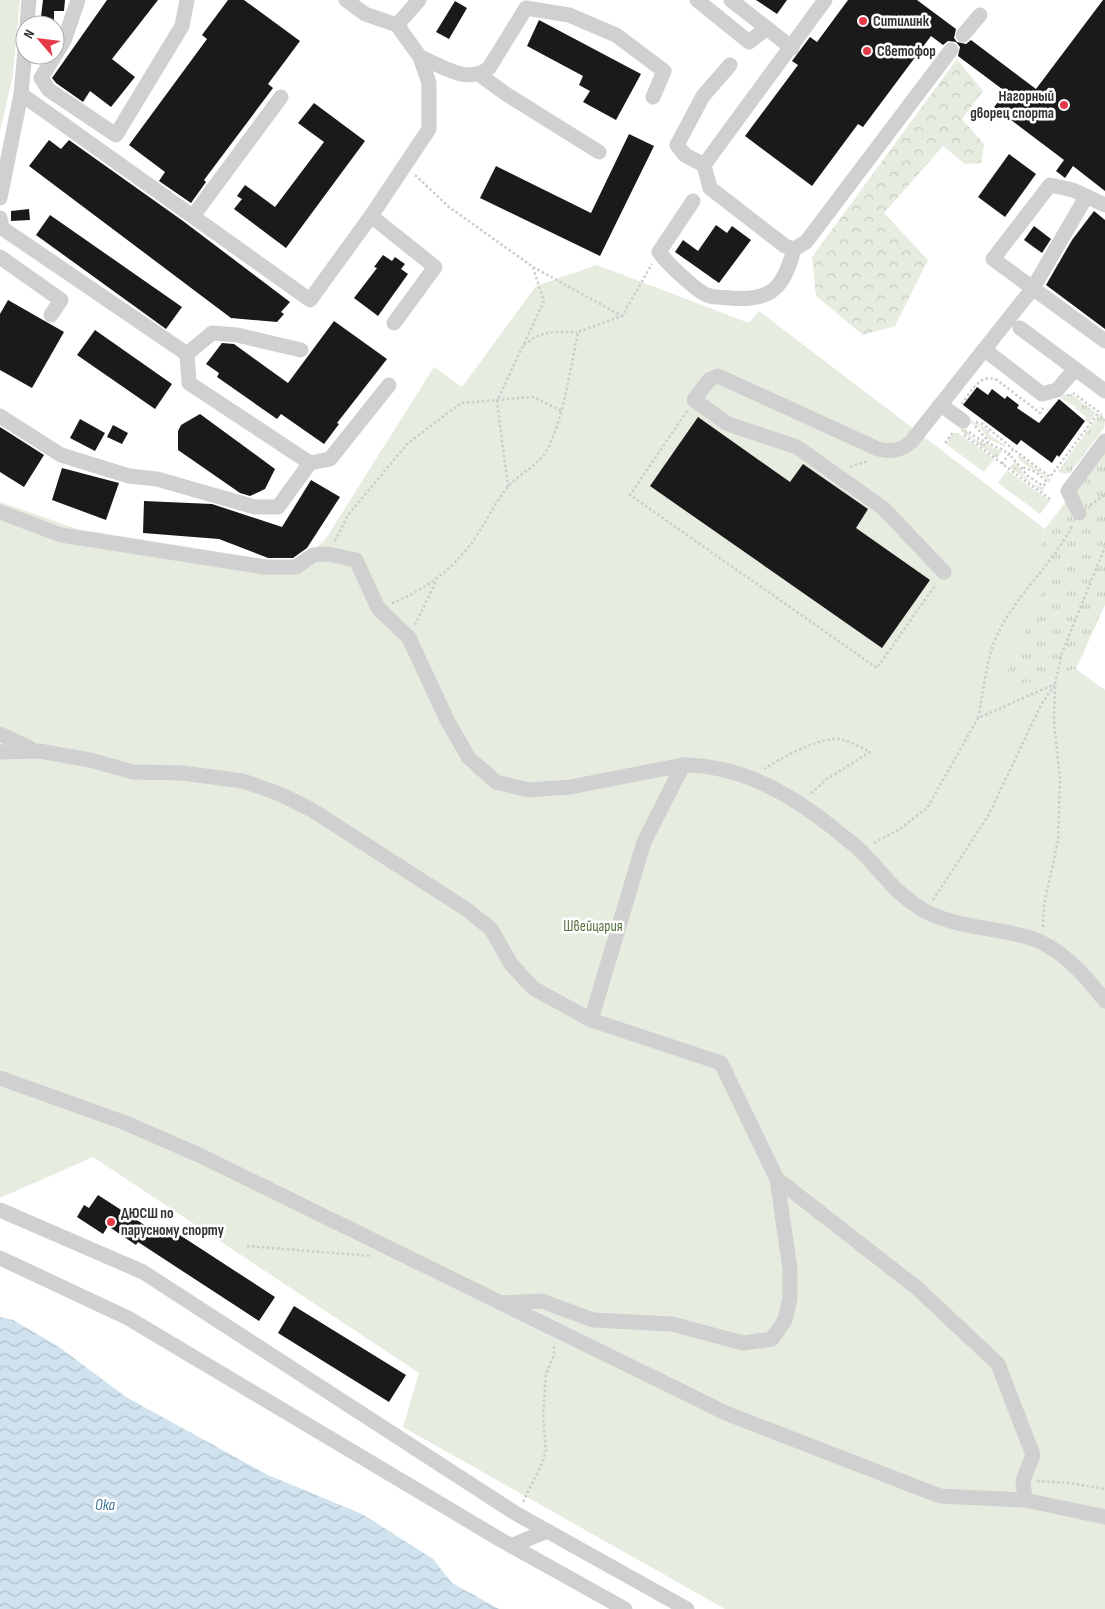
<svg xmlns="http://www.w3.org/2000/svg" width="1105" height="1609" font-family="'Sofia Sans Condensed',sans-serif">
<defs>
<pattern id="grass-tufts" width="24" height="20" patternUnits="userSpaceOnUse" patternTransform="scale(1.25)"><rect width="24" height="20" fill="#e6ecdf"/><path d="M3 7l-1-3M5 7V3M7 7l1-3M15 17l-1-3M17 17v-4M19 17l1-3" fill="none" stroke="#c6cbc0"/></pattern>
<pattern id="forest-crowns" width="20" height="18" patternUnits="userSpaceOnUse" patternTransform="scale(1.25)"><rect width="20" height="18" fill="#e6ecdf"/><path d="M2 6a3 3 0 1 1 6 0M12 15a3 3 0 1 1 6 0" fill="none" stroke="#c6cbc0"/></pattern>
<pattern id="water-waves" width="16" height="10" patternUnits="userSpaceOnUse" patternTransform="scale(1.25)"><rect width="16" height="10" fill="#cfe2ee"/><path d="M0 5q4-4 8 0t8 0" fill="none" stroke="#b2c2cd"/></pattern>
</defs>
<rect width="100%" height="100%" fill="#fff"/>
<g fill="url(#grass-tufts)">
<path d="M 1065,394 L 1071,394 L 1096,413 L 1089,423 L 1085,420 L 1086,417 L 1075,408 L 1076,407 L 1060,398 Z"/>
<path d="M 1101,412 L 1105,420 L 1104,428 L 1070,473 L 1063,474 L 1058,471 Z"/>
<path d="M 969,419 L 990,431 L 989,434 L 1006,446 L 1005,447 L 988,439 L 980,427 L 967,422 Z"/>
<path d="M 963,426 L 972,438 L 1002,451 L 997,458 L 960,430 Z"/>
<path d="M 1105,449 L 1105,605 L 1076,669 L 998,691 L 1053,567 L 1038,558 L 1045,529 Z"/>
<path d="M 1019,455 L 1051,480 L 1048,484 L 1047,479 C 1036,468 1027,469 1017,457 Z"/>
<path d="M 1015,462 C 1023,472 1030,488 1046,487 L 1042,491 L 1010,467 Z"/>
</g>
<path fill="url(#forest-crowns)" d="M 957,59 L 983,91 L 962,119 L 984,144 L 981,163 L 965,164 L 943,146 L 884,213 L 928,260 L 895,326 L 863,335 L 816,296 L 812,257 Z"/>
<g fill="#e6ecdf">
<path d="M 0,0 L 20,0 L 13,74 L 0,132 Z"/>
<path d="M 597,265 L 749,323 L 759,311 L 1045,529 L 1038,558 L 1053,567 L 999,690 L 1076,669 L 1105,690 L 1105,1609 L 725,1609 L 403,1427 L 419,1373 L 93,1157 L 0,1198 L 0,502 L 77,529 L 295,564 L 325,540 L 434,367 L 462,387 L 536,286 Z"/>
<path d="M 953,433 L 958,433 L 994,459 L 984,472 L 946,444 Z"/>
<path d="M 1007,470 L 1050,501 L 1040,514 L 998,483 Z"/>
</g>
<path fill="url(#water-waves)" d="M 0,1317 L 13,1320 L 59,1347 L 126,1397 L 268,1475 L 362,1514 L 433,1559 L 452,1583 L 499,1609 L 0,1609 Z"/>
<g fill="#1a1a1a">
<path d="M 43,0 L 65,0 L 64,11 L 54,11 L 54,25 L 40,25 Z"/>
<path d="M 107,0 L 158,0 L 112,59 L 135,77 L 111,107 L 90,91 L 83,102 L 56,83 L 52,78 Z"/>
<path d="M 228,0 L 244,0 L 300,41 L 268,84 L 273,88 L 204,180 L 206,182 L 191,203 L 159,181 L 165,172 L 129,145 L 207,39 L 202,35 Z"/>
<path d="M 756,0 L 787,0 L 777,14 Z"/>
<path d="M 848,0 L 917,0 L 956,29 L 954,38 L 957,42 L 966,44 L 971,40 L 1036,89 L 1103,0 L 1105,0 L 1105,191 L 1073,166 L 1065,178 L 1056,171 L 1064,160 L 994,107 L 1006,92 L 958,56 L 960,47 L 956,42 L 948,41 L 943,45 L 931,36 L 863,127 L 858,124 L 812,186 L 745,136 L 798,65 L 792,61 L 810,37 L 817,42 Z"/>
<path d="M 455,1 L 467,8 L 449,39 L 436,32 Z"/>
<path d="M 539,20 L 641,74 L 616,120 L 583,102 L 590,91 L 579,85 L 583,76 L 527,46 Z"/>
<path d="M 314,103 L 365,141 L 286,248 L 234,209 L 242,199 L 237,196 L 245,185 L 275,207 L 324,142 L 298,123 Z"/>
<path d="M 629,134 L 654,146 L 600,256 L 480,198 L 496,166 L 591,213 Z"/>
<path d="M 49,140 L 61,149 L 69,140 L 183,221 L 290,302 L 281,312 L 284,314 L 277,322 L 231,318 L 29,166 Z"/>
<path d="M 1009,154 L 1036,174 L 1005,217 L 978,197 Z"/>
<path d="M 29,209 L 30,220 L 11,221 L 11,211 Z"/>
<path d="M 1094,211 L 1105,220 L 1105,329 L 1046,285 L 1072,240 Z"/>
<path d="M 50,215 L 182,307 L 166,329 L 36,235 Z"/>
<path d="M 716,225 L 727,233 L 732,226 L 751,240 L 719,283 L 675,252 L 683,240 L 698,251 Z"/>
<path d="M 1034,226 L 1051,239 L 1042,253 L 1024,240 Z"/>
<path d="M 383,255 L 392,261 L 395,257 L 405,264 L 401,269 L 408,274 L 378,316 L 354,298 L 377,268 L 374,267 Z"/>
<path d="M 8,300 L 64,332 L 32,388 L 0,370 L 0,314 Z"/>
<path d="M 334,321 L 387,359 L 337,423 L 339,424 L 324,444 L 281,414 L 277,419 L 217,377 L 219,373 L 206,364 L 222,343 L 234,344 L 288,383 Z"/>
<path d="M 95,330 L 172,384 L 155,409 L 77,355 Z"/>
<path d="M 977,387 L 988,395 L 992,389 L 1005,399 L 1007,396 L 1019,405 L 1017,408 L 1039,423 L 1059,399 L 1085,421 L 1059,457 L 1057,455 L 1052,463 L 1021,440 L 1017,445 L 963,405 Z"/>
<path d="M 200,414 L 275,469 L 265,489 L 250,496 L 240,493 L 178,450 L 178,431 L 181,425 Z"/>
<path d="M 698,417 L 790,482 L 803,464 L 868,509 L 856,528 L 930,580 L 882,648 L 650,486 Z"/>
<path d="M 80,419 L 105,433 L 95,451 L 70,438 Z"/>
<path d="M 113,425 L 128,433 L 122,444 L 107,437 Z"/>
<path d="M 0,427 L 44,455 L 24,487 L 0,472 Z"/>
<path d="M 62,468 L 119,483 L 106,520 L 52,500 Z"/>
<path d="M 311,480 L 340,497 L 307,548 L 293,558 L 268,558 L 219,539 L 143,533 L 144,501 L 212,504 L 282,527 Z"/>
<path d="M 98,1195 L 160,1235 L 166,1226 L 275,1297 L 259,1321 L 138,1242 L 136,1245 L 108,1226 L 103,1234 L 77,1217 L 84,1205 L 89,1208 Z"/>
<path d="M 294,1306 L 406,1375 L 389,1402 L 278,1333 Z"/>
</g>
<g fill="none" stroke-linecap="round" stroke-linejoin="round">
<g stroke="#cdcdcd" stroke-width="2.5" stroke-dasharray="2.5 2.5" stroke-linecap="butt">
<path d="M 415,175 L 449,207 L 533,267 L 622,316"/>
<path d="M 524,345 C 542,330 555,332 577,332"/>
<path d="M 962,404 C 970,393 980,372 997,380 L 1040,413 L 1043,408"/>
<path d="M 687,411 L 630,495 L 877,668 L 936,584"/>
<path d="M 976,422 L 983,424 L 1013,449"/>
<path d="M 975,426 L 989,442"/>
<path d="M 969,432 C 980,442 997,445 1009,454 L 1013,449 L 1050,477 L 1099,412 L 1073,393"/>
<path d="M 964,435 L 1051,500"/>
<path d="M 945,443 L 954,431"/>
<path d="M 1002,464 L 1009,454 L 1028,476 L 1043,486 L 1045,484 L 1046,481 L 1036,472 L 1022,467"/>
<path d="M 850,467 L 868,461"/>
<path d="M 508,487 L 497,401 L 544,301 L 533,268"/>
<path d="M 1090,505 L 1105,495"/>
<path d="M 335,541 L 348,515 L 408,443 L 461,403 L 533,397 L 562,411"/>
<path d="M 392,603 C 423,591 449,572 470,545 C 484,527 493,505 507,488 C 521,471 540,466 549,446 C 565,410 570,370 578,332 L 622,316 L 652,264"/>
<path d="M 415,625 L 436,581"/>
<path d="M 978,718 C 983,696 986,660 995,640 C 1013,597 1051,567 1072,526"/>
<path d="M 764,769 C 781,758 812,741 833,739 C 845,738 859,746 870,752 L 827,779 L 809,795"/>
<path d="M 874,843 L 900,829 L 927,808 L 978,718 L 1055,684"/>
<path d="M 933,900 L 988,816 L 1042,703 L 1054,686"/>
<path d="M 1043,927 L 1044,905 L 1058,841 L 1060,779 L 1054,721 L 1055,684 L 1062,653 L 1105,547"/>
<path d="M 247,1246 L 372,1256"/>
<path d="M 1037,1481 L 1070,1483 L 1105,1489"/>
<path d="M 523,1502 L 543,1461 L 546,1450 L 543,1415 L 546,1374 L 554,1355 L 554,1345"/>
</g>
<g stroke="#d0d0d0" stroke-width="15">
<path d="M 78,0 L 64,41 L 41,78 L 49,90 L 116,135 L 182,26 L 187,0"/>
<path d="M 346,0 L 365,14 L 397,25"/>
<path d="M 697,0 L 749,42 L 767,28"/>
<path d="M 731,0 L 792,48"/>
<path d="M 825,0 L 704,165 L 710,188 L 785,246 L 794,249 L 806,242 L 951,50"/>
<path d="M 27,25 L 29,0"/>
<path d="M 963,35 L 980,15"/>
<path d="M 420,57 C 442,66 468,85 489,68 L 526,8 L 569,15 L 616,35 L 664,71 L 653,97"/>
<path d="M 480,75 L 506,94 L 599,152"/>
<path d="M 21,94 L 310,300 L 371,216 L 429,129 L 429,83 L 420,57 L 397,25 L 419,0"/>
<path d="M 704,165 L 685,155 L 677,145 L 703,96 L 730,65"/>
<path d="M 0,198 L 21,94 L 25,50"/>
<path d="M 693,201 L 659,252 C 667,263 695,290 707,295 C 713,298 724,297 730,298 C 772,302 784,287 794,249"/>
<path d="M 1105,205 L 1073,190 L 1050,185 L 993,259 L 1105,341"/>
<path d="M 193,216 L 281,97"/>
<path d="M 371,216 L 435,267 L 394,323"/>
<path d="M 0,218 L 2,228 L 187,354 L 212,333 L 237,335 L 301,350"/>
<path d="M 0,257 L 61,300 L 51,315"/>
<path d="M 1020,328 L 1105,391"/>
<path d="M 985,350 L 1042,394 L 1057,390 L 1075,369"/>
<path d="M 187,354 L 189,383 L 310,463 L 330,459 L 389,385"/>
<path d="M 941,405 L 963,421"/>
<path d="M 0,416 L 61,455 L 129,476 L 157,479 L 255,507 L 278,507 L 310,463"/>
<path d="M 0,512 L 61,535 L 264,567 L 296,567 L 313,555 L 328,554 L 356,560 L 378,608 L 409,638 L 448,722 L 469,758 L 496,782 L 529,790 L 570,787 L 683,765 C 740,765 789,793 833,828 C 842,836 853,843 862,852 C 883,874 898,896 925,911 C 957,928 994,927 1027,937 C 1060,946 1085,975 1105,1001"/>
<path d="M 1079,513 L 1068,491 L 1105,441"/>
<path d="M 944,572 L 883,508 L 797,447 L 728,424 L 694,400 L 709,380 L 718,376 L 878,449 C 891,452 900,451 911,442 L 1033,288 L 1086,197"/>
<path d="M 0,734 L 30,748"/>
<path d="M 0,752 L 39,751 L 90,760 L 133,772 L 182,773 L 243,781 L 280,794 L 312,810 L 466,909 L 491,929 L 511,964 L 533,988 L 591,1020 L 721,1063 L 777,1179 L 790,1269 L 790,1298 L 785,1320 L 772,1339 L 743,1343 L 672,1324 L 593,1320 L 542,1301 L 501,1303"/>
<path d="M 591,1020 L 644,842 L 683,765"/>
<path d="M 0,1078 L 123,1122 L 197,1154 L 728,1414 L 940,1496 L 1025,1500 L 1105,1517"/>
<path d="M 777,1179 L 917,1288 L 998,1364 L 1033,1455 L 1023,1480 L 1025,1500"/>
<path d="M 0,1210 L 143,1272 L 515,1513 L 687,1609"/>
<path d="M 0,1258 L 128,1318 L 501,1540 L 625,1609"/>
<path d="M 511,1546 L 547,1531"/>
</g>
</g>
<g fill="#e63946" stroke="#fff" stroke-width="2">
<circle cx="863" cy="21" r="5"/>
<circle cx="867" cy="51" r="5"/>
<circle cx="1064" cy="105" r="5"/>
<circle cx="111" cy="1222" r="5"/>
</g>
<g text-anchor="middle" stroke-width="5" stroke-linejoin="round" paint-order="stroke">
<g font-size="15" font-weight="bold" fill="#333" stroke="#fff" text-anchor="start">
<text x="873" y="26">Ситилинк</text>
<text x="877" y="56">Светофор</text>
<text x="1054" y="101" text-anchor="end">Нагорный<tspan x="1054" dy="17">дворец спорта</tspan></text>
<text x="121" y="1218">ДЮСШ по<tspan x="121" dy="17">парусному спорту</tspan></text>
</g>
<g font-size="15" fill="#56703f" stroke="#fff">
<text x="593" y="931">Швейцария</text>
</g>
<g font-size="16" font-style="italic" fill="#3f7597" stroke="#fff">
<text x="105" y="1510">Ока</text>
</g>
</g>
<g transform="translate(40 40) rotate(298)"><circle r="24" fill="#ffffff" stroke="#adadad"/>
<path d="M0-4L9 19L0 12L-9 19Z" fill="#e63946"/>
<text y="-8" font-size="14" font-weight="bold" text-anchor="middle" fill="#333333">N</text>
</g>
</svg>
